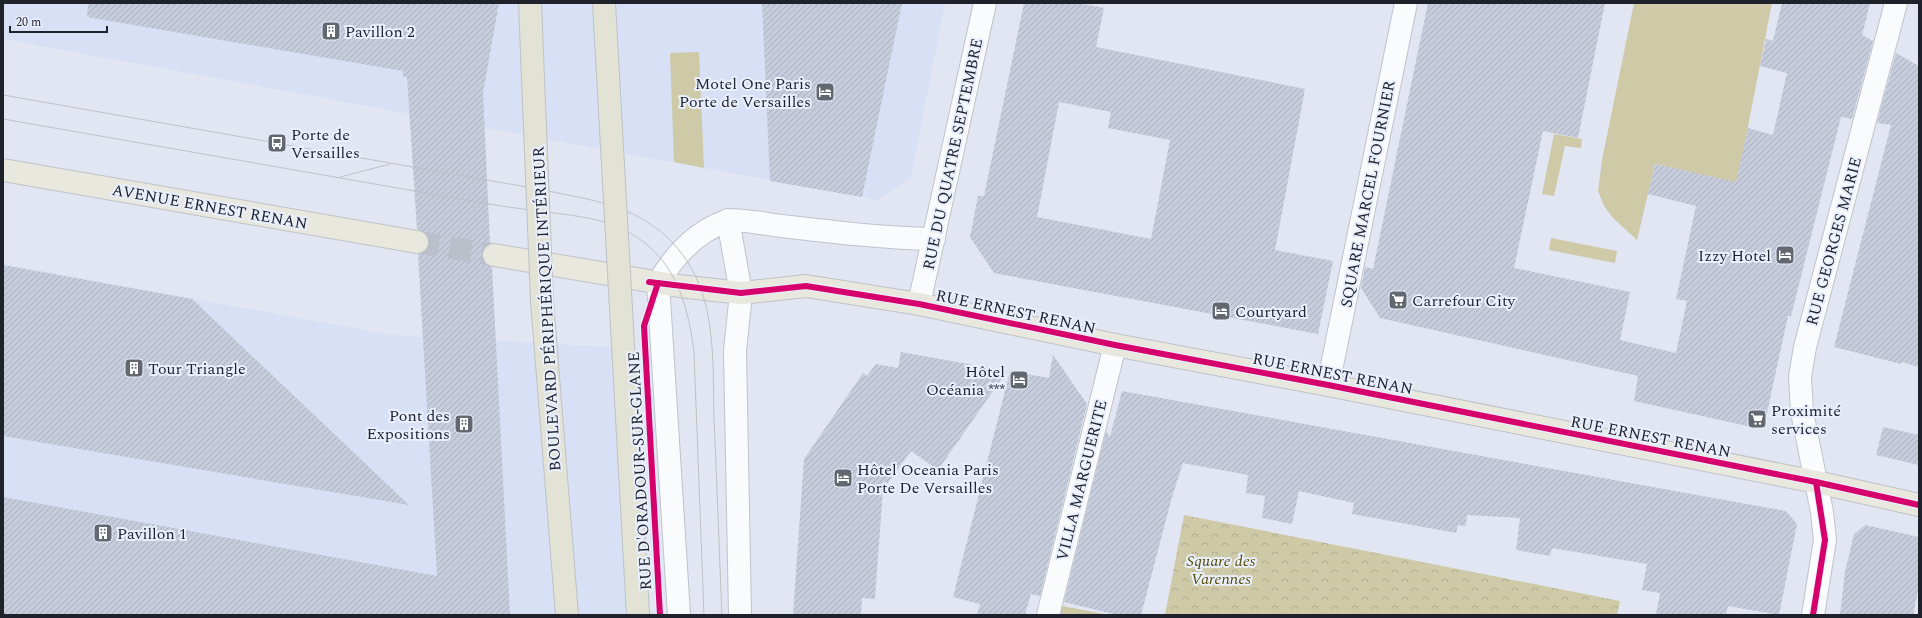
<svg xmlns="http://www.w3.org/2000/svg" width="1922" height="618" font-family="Spectral,serif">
<defs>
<pattern id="park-crowns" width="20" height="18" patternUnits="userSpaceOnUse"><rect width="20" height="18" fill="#cecaa8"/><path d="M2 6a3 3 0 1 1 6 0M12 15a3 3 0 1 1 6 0" fill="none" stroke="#b0ad91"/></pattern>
<pattern id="building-hatch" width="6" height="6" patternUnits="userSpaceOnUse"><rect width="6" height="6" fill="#c6ccdb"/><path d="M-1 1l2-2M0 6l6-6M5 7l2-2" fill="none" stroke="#aaafbc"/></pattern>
</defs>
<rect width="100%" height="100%" fill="#e1e6f2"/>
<g fill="#d8e0f6">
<path d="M 3,3 L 945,3 L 911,177 L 878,200 L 3,39 Z"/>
<path d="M 3,264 L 392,335 L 630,348 L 648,615 L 3,615 Z"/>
</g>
<g fill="#cecaa8">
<path d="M 1634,3 L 1772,3 L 1737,183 L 1655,164 L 1637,240 L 1613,218 L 1604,206 L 1598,191 L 1602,160 Z"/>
<path d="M 699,52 L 704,168 L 674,162 L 670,53 Z"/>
<path d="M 1554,134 L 1582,139 L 1581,148 L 1565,146 L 1554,196 L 1542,194 Z"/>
<path d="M 1551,238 L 1617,251 L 1615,263 L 1549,250 Z"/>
</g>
<g fill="url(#park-crowns)">
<path d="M 1184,515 L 1620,601 L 1617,615 L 1165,615 Z"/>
<path d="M 1057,605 L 1109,615 L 1055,615 Z"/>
</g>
<g fill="url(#building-hatch)" fill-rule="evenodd">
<path d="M 88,3 L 499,3 L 483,93 L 490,243 L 485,247 L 482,253 L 482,260 L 486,264 L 492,267 L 510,615 L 3,615 L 3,497 L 437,576 L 418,254 L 426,250 L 429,244 L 429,238 L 425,233 L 417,229 L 407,77 L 402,76 L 403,71 L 87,17 Z"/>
<path d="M 762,3 L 902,3 L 862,197 L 770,181 Z"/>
<path d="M 1024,3 L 1078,3 L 1104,8 L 1096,47 L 1305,89 L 1275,250 L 1333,261 L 1318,334 L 994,273 L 970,237 L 978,196 L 984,196 ZM 1059,102 L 1111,112 L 1108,128 L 1170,140 L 1151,239 L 1037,217 Z"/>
<path d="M 1428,3 L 1605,3 L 1578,138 L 1543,131 L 1514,268 L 1630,292 L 1620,340 L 1676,353 L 1687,301 L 1676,299 L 1696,206 L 1648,194 L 1655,164 L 1736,182 L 1748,128 L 1773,135 L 1787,73 L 1760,66 L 1766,39 L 1773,41 L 1782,3 L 1870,3 L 1862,35 L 1873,41 L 1852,119 L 1841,117 L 1791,316 L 1788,316 L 1766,417 L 1752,427 L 1634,401 L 1638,376 L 1380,318 L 1361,288 L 1365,267 L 1373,269 Z"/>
<path d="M 1896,53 L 1919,66 L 1919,367 L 1902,362 L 1901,364 L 1834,347 L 1891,125 L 1877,123 Z"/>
<path d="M 3,265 L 192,299 L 409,505 L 3,436 Z"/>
<path d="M 901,352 L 1007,371 L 938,470 L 911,451 L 883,490 L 875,599 L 862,598 L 861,615 L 793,615 L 804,459 L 863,373 L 867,376 L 876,364 L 898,368 Z"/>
<path d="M 1053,355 L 1087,404 L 1040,596 L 1031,594 L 1025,615 L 977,615 L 980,604 L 953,597 L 1010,371 L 1049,378 Z"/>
<path d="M 1122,391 L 1786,511 L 1797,524 L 1779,615 L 1728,606 L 1726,615 L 1656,615 L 1660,593 L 1642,590 L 1647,564 L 1552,548 L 1550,556 L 1516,550 L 1520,518 L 1467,515 L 1466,526 L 1458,525 L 1456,533 L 1352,514 L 1354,503 L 1299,491 L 1292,524 L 1262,518 L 1265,496 L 1246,493 L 1248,475 L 1183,463 L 1172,497 L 1141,615 L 1117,615 L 1064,602 L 1106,431 L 1110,437 Z"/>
<path d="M 1883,427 L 1919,435 L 1919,465 L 1876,455 Z"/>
<path d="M 1865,525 L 1919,537 L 1919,586 L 1913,615 L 1840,615 L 1845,572 L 1854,534 Z"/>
</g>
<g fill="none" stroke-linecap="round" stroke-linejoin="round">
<path stroke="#babfca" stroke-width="22" stroke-dasharray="22 11" stroke-linecap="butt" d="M 417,242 L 494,255"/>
<g stroke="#bfc3cc" stroke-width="24">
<g id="minor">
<path d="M 1328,385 L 1406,3"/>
<path d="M 1048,615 L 1115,345"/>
<path d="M 1813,615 L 1825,540 L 1822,512 L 1802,412 L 1800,377 L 1805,347 L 1896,3"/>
</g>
</g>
<g stroke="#bfc3cc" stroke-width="24">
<g id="tertiary">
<path d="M 728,220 L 741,293 L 735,351 L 740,615"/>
<path d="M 919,304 L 985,3"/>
<path d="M 679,615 L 658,283 C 674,256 697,231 727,221 C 736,218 771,225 782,226 C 832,232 882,238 934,239"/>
</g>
</g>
<g stroke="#bfc2c7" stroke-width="24">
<g id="primary">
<path d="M 3,170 L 417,242"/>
<path d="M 494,255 L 679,286 L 741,293 L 806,286 L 919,304 L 1115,345 L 1328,385 L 1816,482 L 1919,505"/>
</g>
</g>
<g stroke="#bfc2c7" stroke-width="24">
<path id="trunk" d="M 542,301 L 567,615"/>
</g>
<use href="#minor" stroke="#fafbfd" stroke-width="22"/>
<use href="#tertiary" stroke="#fafbfd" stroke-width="22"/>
<use href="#primary" stroke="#e8e8df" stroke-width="22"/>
<use href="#trunk" stroke="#e2e2d5" stroke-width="22"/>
<g stroke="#bfc1c4" stroke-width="1">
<path d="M 3,95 L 538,189 C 585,199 630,203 667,237 C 682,251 694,270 701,289 C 715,328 713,377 714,418 C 717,484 719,549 722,615"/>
<path d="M 3,119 C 157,146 312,173 466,200 C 493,205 520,209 547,212 C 575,216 605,218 630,233 C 675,258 688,304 694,352 L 704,615"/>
<path d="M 340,177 L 390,164"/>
</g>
<g stroke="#bfc2c7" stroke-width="24" stroke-linecap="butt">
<g id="trunk-bridge">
<path d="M 530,3 L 542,301"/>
<path d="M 604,3 L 638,615"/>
</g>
</g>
<use href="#trunk-bridge" stroke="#e2e2d5" stroke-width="22"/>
<g stroke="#eaeffe" stroke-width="8">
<g id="cycleway">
<path d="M 649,282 L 741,293 L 806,286 L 919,304 L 1115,345 L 1328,385 L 1816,482 L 1919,505"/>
<path d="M 658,283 L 644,326 L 660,615"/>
<path d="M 1813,615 L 1825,540 L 1816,482"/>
</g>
</g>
<use href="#cycleway" stroke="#d6006c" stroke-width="6"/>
</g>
<defs>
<g id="building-square" transform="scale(1)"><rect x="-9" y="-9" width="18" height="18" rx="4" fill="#636770" stroke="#eaeffe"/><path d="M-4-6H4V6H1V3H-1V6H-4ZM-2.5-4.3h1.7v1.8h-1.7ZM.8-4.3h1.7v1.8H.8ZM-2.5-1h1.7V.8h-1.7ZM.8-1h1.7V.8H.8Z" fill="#fff"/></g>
<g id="hotel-square" transform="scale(1)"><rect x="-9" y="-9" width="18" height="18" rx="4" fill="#636770" stroke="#eaeffe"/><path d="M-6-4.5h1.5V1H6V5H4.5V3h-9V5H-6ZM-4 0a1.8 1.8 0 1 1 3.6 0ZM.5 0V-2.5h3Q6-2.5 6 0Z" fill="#fff"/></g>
<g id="bus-square" transform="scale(1)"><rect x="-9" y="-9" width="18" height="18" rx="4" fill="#636770" stroke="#eaeffe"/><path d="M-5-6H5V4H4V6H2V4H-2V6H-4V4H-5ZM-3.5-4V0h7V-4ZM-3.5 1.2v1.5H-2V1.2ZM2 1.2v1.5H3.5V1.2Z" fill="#fff"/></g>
<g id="supermarket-square" transform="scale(1)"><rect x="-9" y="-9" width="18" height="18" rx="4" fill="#636770" stroke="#eaeffe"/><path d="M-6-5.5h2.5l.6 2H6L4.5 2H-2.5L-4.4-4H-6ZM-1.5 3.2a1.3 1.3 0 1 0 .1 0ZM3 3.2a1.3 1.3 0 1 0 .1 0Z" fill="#fff"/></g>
</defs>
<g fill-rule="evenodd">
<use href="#building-square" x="331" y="31"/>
<use href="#hotel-square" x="825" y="92"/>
<use href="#bus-square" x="277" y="143"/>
<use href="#hotel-square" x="1785" y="255"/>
<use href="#supermarket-square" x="1398" y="300"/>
<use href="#hotel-square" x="1221" y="311"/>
<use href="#building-square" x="134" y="368"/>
<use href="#hotel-square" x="1019" y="380"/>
<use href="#supermarket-square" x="1757" y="419"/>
<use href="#building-square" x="464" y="424"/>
<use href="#hotel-square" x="843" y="478"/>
<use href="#building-square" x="103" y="533"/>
</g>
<g text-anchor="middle" stroke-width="4" stroke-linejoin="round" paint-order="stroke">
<g font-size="16" fill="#1f222a" stroke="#eaeffe" text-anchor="start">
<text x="345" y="37">Pavillon 2</text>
<text x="811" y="89" text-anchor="end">Motel One Paris<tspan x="811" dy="18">Porte de Versailles</tspan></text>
<text x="291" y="140">Porte de<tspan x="291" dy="18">Versailles</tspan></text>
<text x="1771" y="261" text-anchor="end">Izzy Hotel</text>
<text x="1412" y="306">Carrefour City</text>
<text x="1235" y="317">Courtyard</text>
<text x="148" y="374">Tour Triangle</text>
<text x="1005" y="377" text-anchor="end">Hôtel<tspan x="1005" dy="18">Océania ***</tspan></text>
<text x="1771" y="416">Proximité<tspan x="1771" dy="18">services</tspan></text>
<text x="450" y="421" text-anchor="end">Pont des<tspan x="450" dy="18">Expositions</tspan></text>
<text x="857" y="475">Hôtel Oceania Paris<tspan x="857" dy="18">Porte De Versailles</tspan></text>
<text x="117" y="539">Pavillon 1</text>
</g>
<g font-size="16" fill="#1f222a" stroke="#eaeffe">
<text transform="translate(952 154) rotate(-78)" y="6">RUE DU QUATRE SEPTEMBRE</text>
<text transform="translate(1367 194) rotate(-79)" y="6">SQUARE MARCEL FOURNIER</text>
<text transform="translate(210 206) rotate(10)" y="6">AVENUE ERNEST RENAN</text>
<text transform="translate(1833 241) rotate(-75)" y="6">RUE GEORGES MARIE</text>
<text transform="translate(546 309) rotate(-93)" y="6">BOULEVARD PÉRIPHÉRIQUE INTÉRIEUR</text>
<text transform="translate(1016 311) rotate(12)" y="6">RUE ERNEST RENAN</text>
<text transform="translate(1333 373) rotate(11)" y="6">RUE ERNEST RENAN</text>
<text transform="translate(1651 436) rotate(11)" y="6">RUE ERNEST RENAN</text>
<text transform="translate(639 471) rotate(-93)" y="6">RUE D'ORADOUR-SUR-GLANE</text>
<text transform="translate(1081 480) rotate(-76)" y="6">VILLA MARGUERITE</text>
</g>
<g font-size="16" font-style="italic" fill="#554b00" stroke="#eaeffe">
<text x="1221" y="566">Square des<tspan x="1221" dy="18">Varennes</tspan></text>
</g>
</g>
<rect width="1922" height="618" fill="none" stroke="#1f222a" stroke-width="8"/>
<path d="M10 26v6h97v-6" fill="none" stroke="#1f222a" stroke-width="2"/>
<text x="16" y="26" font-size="12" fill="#1f222a" stroke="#eaeffe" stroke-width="3" paint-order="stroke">20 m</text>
</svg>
